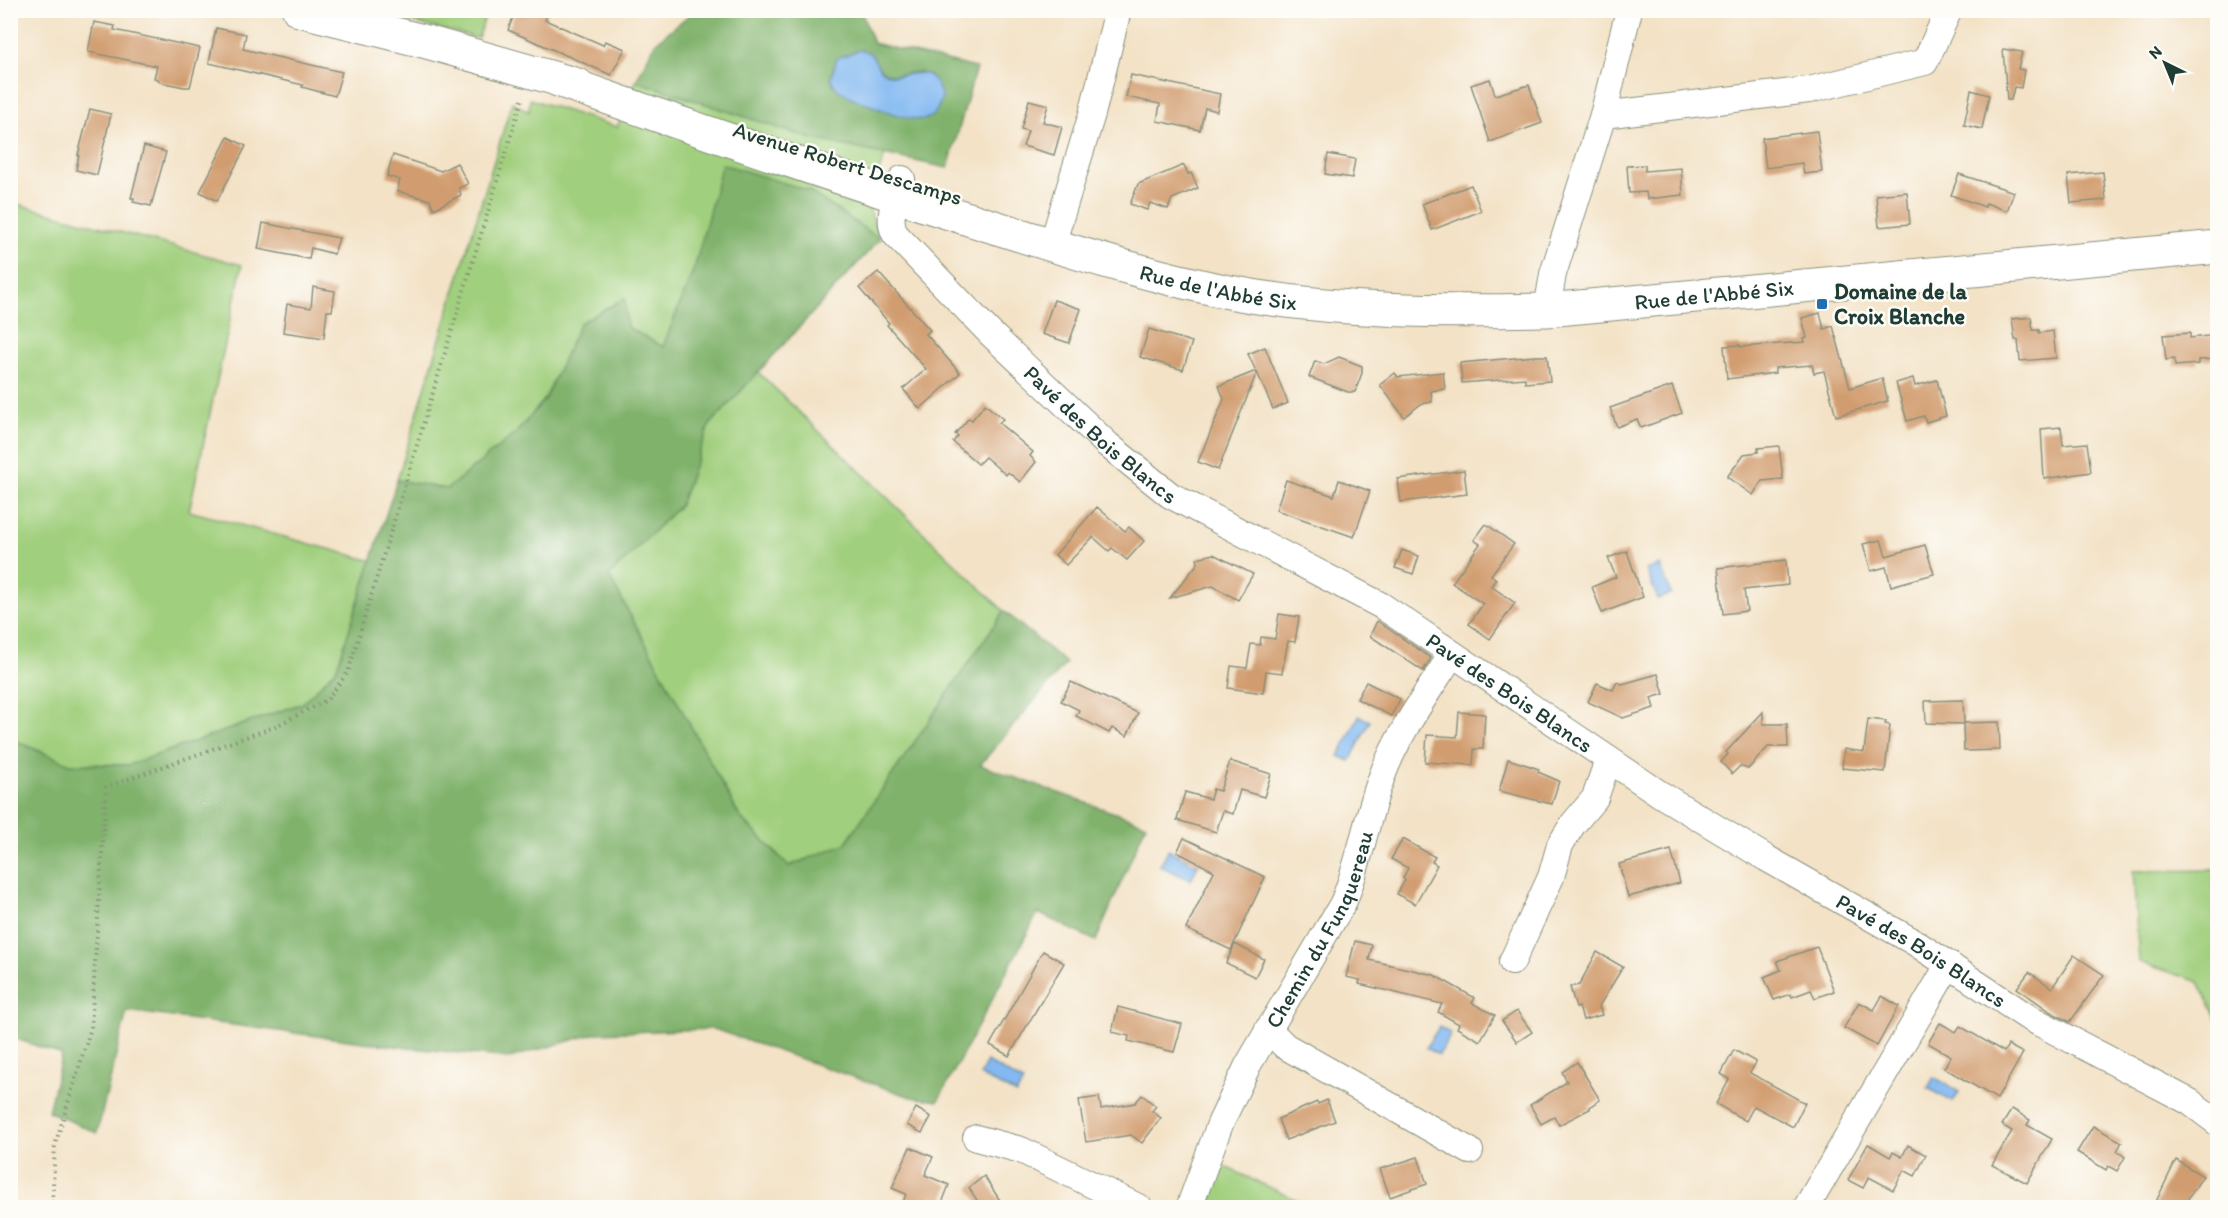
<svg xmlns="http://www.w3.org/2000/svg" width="2228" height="1218" font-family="Itim,sans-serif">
<rect width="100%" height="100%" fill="#fdfcf7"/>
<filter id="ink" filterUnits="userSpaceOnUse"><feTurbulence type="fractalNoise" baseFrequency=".0167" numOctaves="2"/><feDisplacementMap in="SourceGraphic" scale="12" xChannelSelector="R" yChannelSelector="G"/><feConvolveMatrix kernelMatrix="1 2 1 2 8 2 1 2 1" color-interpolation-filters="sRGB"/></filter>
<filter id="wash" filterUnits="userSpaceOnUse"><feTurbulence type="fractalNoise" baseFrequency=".008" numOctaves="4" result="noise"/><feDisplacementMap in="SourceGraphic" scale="24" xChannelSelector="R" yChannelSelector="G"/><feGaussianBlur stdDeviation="1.35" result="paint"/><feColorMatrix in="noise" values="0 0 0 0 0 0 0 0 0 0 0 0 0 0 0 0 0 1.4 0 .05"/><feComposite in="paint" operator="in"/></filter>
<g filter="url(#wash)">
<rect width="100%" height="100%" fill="#f3e2c6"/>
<g fill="#a0cf7d" stroke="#608658" stroke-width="1.5">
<path d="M 366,11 L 487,11 L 478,38 Z"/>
<path d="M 636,81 L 809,138 L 886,153 L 867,202 L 880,239 L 807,190 L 695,266 L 663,347 L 627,327 L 624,299 L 580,323 L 545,399 L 516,433 L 447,489 L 397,480 L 512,102 L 529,112 L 530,99 L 617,127 Z"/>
<path d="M 10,202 L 242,265 L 189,511 L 373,561 L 337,668 L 303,703 L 129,765 L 70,764 L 11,739 Z"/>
<path d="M 758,372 L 1004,611 L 845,844 L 789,866 L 740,817 L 609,576 L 680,505 L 709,426 Z"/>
<path d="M 2217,870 L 2218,870 L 2217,1020 L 2199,982 L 2139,962 L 2133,871 Z"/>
<path d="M 1221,1165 L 1312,1207 L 1202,1208 Z"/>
</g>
<g fill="#80b26c" stroke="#507850" stroke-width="1.5" fill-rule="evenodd">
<path d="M 691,10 L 861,11 L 873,43 L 976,68 L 948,168 L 809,138 L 636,81 L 655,43 L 689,15 ZM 837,58 L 877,66 L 885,73 L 894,75 L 918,72 L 928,75 L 940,92 L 919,120 L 877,108 L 851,97 L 831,78 Z"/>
<path d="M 722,164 L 807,190 L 880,239 L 709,426 L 680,505 L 609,576 L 740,817 L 789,866 L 845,844 L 1004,611 L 1066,663 L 980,765 L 1146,824 L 1096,941 L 1038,913 L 938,1101 L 911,1097 L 714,1029 L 597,1033 L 509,1058 L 393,1046 L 127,1011 L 97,1133 L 48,1111 L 62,1055 L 11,1037 L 11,739 L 70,764 L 129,765 L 303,703 L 337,668 L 397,480 L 447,489 L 516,433 L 545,399 L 580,323 L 625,298 L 627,327 L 663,347 L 695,266 Z"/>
</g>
<g fill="#83b9f2" stroke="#517b93" stroke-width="1.5">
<path d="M 859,50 C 880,52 870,64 885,73 C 907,84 930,54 942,98 C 939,106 935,117 926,119 C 911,123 850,99 838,89 C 834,86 832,82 831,78 L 837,58 Z"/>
<path d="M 1660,565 L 1671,594 L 1658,599 L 1646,570 Z"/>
<path d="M 1359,716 L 1370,721 L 1350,761 L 1339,756 Z"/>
<path d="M 1168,850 L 1198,865 L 1191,880 L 1160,866 Z"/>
<path d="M 1439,1027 L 1451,1034 L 1439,1055 L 1426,1048 Z"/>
<path d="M 987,1062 L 1023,1082 L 1016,1094 L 980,1075 Z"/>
<path d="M 1934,1077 L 1959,1092 L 1953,1102 L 1928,1088 Z"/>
</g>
<g id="blocks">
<g fill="#d19d6f">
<path d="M 516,10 L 549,10 L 545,20 L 603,45 L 605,41 L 625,49 L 611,75 L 508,30 Z"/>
<path d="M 94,22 L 115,26 L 114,30 L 200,48 L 190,87 L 184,87 L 160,82 L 158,79 L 154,78 L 157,66 L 88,52 Z"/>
<path d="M 216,28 L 246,34 L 243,49 L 342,72 L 335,96 L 302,87 L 303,85 L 209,63 Z"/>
<path d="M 2003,49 L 2022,52 L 2018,69 L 2024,70 L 2021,88 L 2014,87 L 2011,100 L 2007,100 Z"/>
<path d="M 1131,75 L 1220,94 L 1217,111 L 1205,108 L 1200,130 L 1157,121 L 1160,104 L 1126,97 Z"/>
<path d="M 1490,79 L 1495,95 L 1529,85 L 1542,123 L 1490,142 L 1471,85 Z"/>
<path d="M 1971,90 L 1989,95 L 1982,129 L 1964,125 Z"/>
<path d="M 1029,100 L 1048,105 L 1043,122 L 1062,127 L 1054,155 L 1023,146 L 1028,131 L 1021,129 Z"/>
<path d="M 90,109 L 111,114 L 97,175 L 76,170 L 79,155 L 78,155 Z"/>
<path d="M 1817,131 L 1822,172 L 1804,174 L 1802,163 L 1766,168 L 1762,138 Z"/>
<path d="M 228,137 L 246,146 L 217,201 L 200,192 Z"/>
<path d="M 144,146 L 166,152 L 151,206 L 133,202 L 134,198 L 131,198 Z"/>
<path d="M 1328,154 L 1355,159 L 1352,178 L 1325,174 Z"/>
<path d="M 393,155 L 441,171 L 457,163 L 468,184 L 459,188 L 461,195 L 434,209 L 430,200 L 397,191 L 400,180 L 387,176 Z"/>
<path d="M 1184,165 L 1188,174 L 1191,173 L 1198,188 L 1172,199 L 1168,209 L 1150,203 L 1147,210 L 1130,204 L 1138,184 Z"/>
<path d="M 1645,165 L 1645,171 L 1681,168 L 1683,195 L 1647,199 L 1646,192 L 1629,193 L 1627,166 Z"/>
<path d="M 2103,172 L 2106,200 L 2071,203 L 2068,175 Z"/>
<path d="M 1959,174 L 2014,192 L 2007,211 L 1986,203 L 1985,207 L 1951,195 Z"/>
<path d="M 1471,185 L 1481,211 L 1432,230 L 1422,204 Z"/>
<path d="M 1907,192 L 1910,224 L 1879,227 L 1876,195 Z"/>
<path d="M 263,223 L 339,238 L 334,254 L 311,248 L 309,259 L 258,249 Z"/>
<path d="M 878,272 L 930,330 L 926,334 L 960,373 L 920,409 L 903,389 L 926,369 L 887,325 L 889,323 L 859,288 Z"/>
<path d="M 313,287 L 335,291 L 332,311 L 327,311 L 324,338 L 283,332 L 287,304 L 311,308 Z"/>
<path d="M 1054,300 L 1081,309 L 1069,343 L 1042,334 Z"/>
<path d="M 1820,313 L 1824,329 L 1833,326 L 1850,388 L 1882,378 L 1888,401 L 1836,416 L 1824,371 L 1814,373 L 1812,365 L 1775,368 L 1775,373 L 1727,379 L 1724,346 L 1740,345 L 1740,347 L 1805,342 L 1804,339 L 1807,338 L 1802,318 Z"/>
<path d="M 2031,317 L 2033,330 L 2039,330 L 2039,333 L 2053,331 L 2056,358 L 2020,361 L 2018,340 L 2015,340 L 2012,319 Z"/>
<path d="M 1149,329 L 1192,342 L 1183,370 L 1140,357 Z"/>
<path d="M 2190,333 L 2190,338 L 2217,335 L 2217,359 L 2198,360 L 2198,364 L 2175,366 L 2174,359 L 2166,360 L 2163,335 Z"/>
<path d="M 1265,347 L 1288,403 L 1273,409 L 1257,372 L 1218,470 L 1198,462 L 1224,399 L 1219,386 L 1256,371 L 1248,354 Z"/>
<path d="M 1535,356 L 1547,356 L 1550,381 L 1525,383 L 1525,378 L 1462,383 L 1460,363 Z"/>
<path d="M 1339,357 L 1362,366 L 1362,373 L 1355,392 L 1348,392 L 1309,377 L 1315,361 L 1324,364 Z"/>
<path d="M 1443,372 L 1445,389 L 1431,391 L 1432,402 L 1421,404 L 1404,417 L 1380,385 L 1395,373 L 1398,377 Z"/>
<path d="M 1913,378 L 1915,386 L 1937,380 L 1946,416 L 1926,422 L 1924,416 L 1907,421 L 1896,383 Z"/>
<path d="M 1672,386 L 1682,413 L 1641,428 L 1637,419 L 1617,427 L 1610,408 Z"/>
<path d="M 985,404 L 1003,419 L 999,423 L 1033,452 L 1030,456 L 1036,462 L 1020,482 L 1008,472 L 1006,475 L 985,457 L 978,464 L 953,442 L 958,436 L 955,434 L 969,418 L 972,420 Z"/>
<path d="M 2061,427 L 2063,445 L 2087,443 L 2091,472 L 2044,479 L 2041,429 Z"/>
<path d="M 1779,446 L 1783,479 L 1762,481 L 1753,495 L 1727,477 L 1744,454 L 1758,452 L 1758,448 Z"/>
<path d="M 1464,470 L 1467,494 L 1401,502 L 1398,479 Z"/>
<path d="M 1286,480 L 1334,496 L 1339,480 L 1370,491 L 1354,537 L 1276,510 Z"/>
<path d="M 1097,507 L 1125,531 L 1129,527 L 1144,541 L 1127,560 L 1112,548 L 1109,551 L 1093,537 L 1066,565 L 1055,555 Z"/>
<path d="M 1486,524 L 1514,544 L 1491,575 L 1496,579 L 1491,586 L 1515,603 L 1490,639 L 1469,624 L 1483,604 L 1452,583 L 1480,544 L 1474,540 Z"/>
<path d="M 1881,540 L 1886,556 L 1925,545 L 1934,574 L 1891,586 L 1886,567 L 1871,571 L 1863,544 Z"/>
<path d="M 1402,550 L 1419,556 L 1413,574 L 1395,568 Z"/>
<path d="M 1627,551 L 1643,597 L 1602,613 L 1592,587 L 1616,577 L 1608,558 Z"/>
<path d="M 1213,554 L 1253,574 L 1238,600 L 1213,586 L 1170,598 L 1198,563 L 1197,558 Z"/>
<path d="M 1786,560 L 1788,585 L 1744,590 L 1747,611 L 1723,614 L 1718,568 Z"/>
<path d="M 1279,614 L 1299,617 L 1295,642 L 1288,641 L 1282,673 L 1266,671 L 1263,693 L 1228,688 L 1231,666 L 1247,668 L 1251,644 L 1260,645 L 1261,637 L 1275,639 Z"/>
<path d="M 1377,621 L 1431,658 L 1423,671 L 1370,636 Z"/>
<path d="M 1658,674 L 1664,694 L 1651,698 L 1654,708 L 1623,718 L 1588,702 L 1597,683 L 1613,690 L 1617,682 L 1622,684 Z"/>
<path d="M 1071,682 L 1138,713 L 1127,736 L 1112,728 L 1109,733 L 1076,716 L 1079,710 L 1061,701 Z"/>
<path d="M 1366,682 L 1400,699 L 1391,716 L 1357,699 Z"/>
<path d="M 1963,700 L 1964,723 L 1999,722 L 2000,750 L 1964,751 L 1963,724 L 1926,723 L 1925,701 Z"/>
<path d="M 1459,712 L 1485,714 L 1483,749 L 1474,749 L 1473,765 L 1425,762 L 1427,735 L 1457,737 Z"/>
<path d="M 1763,712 L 1763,724 L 1787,724 L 1788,747 L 1768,747 L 1748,769 L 1740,766 L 1732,774 L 1721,762 L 1728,754 L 1726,752 Z"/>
<path d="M 1868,719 L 1886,721 L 1885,724 L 1890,725 L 1885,772 L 1842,768 L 1844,749 L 1864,752 Z"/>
<path d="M 1508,759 L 1539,769 L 1538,772 L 1559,781 L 1552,804 L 1499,791 Z"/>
<path d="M 1230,761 L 1271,774 L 1264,797 L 1240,790 L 1233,814 L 1223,811 L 1216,832 L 1177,820 L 1185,792 L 1210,799 L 1213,789 L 1220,791 Z"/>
<path d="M 1184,838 L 1265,877 L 1231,950 L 1186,929 L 1214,871 L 1177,852 Z"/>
<path d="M 1403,839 L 1435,857 L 1432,862 L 1437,865 L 1415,904 L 1397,894 L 1405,880 L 1403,878 L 1408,868 L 1391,859 Z"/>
<path d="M 1671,850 L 1680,883 L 1628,897 L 1619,864 Z"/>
<path d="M 1355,941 L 1372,945 L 1369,960 L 1434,975 L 1475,998 L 1472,1003 L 1495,1015 L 1480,1041 L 1457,1028 L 1459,1024 L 1438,1012 L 1442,1004 L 1359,984 L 1360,980 L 1346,977 Z"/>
<path d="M 1235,944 L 1264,959 L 1255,977 L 1226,963 Z"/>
<path d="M 1817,947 L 1834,991 L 1815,998 L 1811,990 L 1792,997 L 1791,994 L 1774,1000 L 1764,977 L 1781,970 L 1777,961 Z"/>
<path d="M 1043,951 L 1064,963 L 1009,1056 L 990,1045 Z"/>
<path d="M 1597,952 L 1623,967 L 1599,1006 L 1602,1015 L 1583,1020 L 1579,1007 L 1576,1008 L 1570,987 L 1579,985 Z"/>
<path d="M 2074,955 L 2104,975 L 2070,1022 L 2051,1012 L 2017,988 L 2029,972 L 2052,988 Z"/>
<path d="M 1882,996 L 1899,1006 L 1877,1046 L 1844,1028 L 1859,1002 L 1874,1010 Z"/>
<path d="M 1118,1007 L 1182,1024 L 1174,1052 L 1128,1041 L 1129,1036 L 1112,1032 Z"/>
<path d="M 1517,1011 L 1532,1032 L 1517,1042 L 1502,1021 Z"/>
<path d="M 1940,1023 L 1956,1032 L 1960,1026 L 2004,1052 L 2008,1045 L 2023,1053 L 1997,1099 L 1944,1068 L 1951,1056 L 1928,1043 Z"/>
<path d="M 1734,1050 L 1756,1062 L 1750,1073 L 1805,1103 L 1793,1127 L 1754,1106 L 1746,1121 L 1716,1104 L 1729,1079 L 1721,1074 Z"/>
<path d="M 1577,1062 L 1600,1100 L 1589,1107 L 1590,1109 L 1559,1125 L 1554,1117 L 1541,1124 L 1530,1105 L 1567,1082 L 1562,1072 Z"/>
<path d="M 1142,1095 L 1156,1106 L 1152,1111 L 1161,1118 L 1142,1143 L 1131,1135 L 1086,1142 L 1079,1100 L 1099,1097 L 1101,1109 L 1135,1103 Z"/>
<path d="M 1327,1100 L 1335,1121 L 1286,1140 L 1278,1119 L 1317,1102 L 1318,1104 Z"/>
<path d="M 916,1108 L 931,1117 L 922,1133 L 907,1125 Z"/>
<path d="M 2012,1109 L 2030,1120 L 2027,1125 L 2052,1139 L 2027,1183 L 1992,1165 L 2012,1131 L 2002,1125 Z"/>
<path d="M 2093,1126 L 2122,1142 L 2117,1151 L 2125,1157 L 2117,1171 L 2108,1166 L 2106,1170 L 2077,1152 Z"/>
<path d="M 1868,1144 L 1890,1157 L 1893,1152 L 1902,1157 L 1908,1145 L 1926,1155 L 1915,1176 L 1904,1170 L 1893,1190 L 1869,1177 L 1863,1188 L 1848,1180 Z"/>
<path d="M 910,1147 L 933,1157 L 925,1175 L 949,1185 L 940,1208 L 922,1201 L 920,1208 L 901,1208 L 906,1194 L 892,1188 Z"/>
<path d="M 1418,1157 L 1427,1184 L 1390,1197 L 1380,1169 Z"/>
<path d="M 2176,1160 L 2203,1176 L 2182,1208 L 2153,1208 Z"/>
<path d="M 984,1176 L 1005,1208 L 982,1208 L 969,1188 Z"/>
</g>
</g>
</g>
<g filter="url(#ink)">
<use href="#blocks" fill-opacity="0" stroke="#89907d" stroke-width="1.5"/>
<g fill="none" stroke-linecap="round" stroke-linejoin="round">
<g stroke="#89907d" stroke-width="28">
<g id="minor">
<path d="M 1603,115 L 1809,90 L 1925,62 L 1949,10"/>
<path id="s1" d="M 902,179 C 897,196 886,217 895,234 L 989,332 L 1108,445 L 1170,495 L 1382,606 L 1660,794 L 1766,858 L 1914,942 L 2026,1016 L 2190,1102 L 2218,1123"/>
<path d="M 1052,245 L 1092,114 L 1118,10"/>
<path d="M 1547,310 L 1553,274 L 1603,115 L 1629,10"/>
<path d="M 1512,962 L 1551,877 L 1560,845 L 1573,824 L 1595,798 L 1608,760"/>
<path d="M 1268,1029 L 1285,1046 L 1470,1151"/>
<path d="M 976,1138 L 1021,1150 L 1140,1208"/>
<path id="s2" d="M 1189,1208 L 1220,1124 L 1248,1065 L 1343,903 C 1360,863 1366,819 1381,779 C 1397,734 1427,694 1452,654"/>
<path d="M 1806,1208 L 1949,964"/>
</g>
</g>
<g stroke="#89907d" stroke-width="35">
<g id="major">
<path d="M 299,10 L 423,41 L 578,85"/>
<path id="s3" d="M 558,80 C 692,128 826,174 962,217 C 1050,244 1138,274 1229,292 C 1333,312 1442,312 1547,310 L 2218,247"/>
</g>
</g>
<path stroke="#89907d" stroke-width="4" stroke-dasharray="1.5 4.5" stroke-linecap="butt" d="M 52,1208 L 55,1145 L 91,1028 L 106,787 L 274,727 L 327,700 L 348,672 L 523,96"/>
<use href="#minor" stroke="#fff" stroke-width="26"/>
<use href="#major" stroke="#fff" stroke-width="33"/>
</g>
</g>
<rect fill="#1f6fb2" stroke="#fdfcf7" stroke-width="2" x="1816" y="298" width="12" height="12" rx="3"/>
<g text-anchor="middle" stroke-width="5" stroke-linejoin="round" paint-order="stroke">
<g font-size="22" fill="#1f3d34" stroke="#fdfcf7">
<text transform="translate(848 163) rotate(17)" y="8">Avenue Robert Descamps</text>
<text dy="8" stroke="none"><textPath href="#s3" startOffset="693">Rue de l'Abbé Six</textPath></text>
<text dy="8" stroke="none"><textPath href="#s3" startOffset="1191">Rue de l'Abbé Six</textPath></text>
<text dy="8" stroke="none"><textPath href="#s1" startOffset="344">Pavé des Bois Blancs</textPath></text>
<text dy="8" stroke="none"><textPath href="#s1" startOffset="830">Pavé des Bois Blancs</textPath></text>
<text dy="8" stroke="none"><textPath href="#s2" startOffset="309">Chemin du Funquereau</textPath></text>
<text dy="8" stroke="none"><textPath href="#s1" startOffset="1316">Pavé des Bois Blancs</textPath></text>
</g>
<g font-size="22" font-weight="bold" fill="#1f3d34" stroke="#fdfcf7" text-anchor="start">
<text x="1834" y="299">Domaine de la<tspan x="1834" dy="25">Croix Blanche</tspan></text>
</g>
</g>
<rect width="2228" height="1218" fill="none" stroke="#fdfcf7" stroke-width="36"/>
<g transform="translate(2165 63) rotate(317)" stroke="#fdfcf7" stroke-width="4.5" paint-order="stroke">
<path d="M0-4.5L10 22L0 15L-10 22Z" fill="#1f3d34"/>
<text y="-9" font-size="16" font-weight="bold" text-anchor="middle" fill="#1f3d34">N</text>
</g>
</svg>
